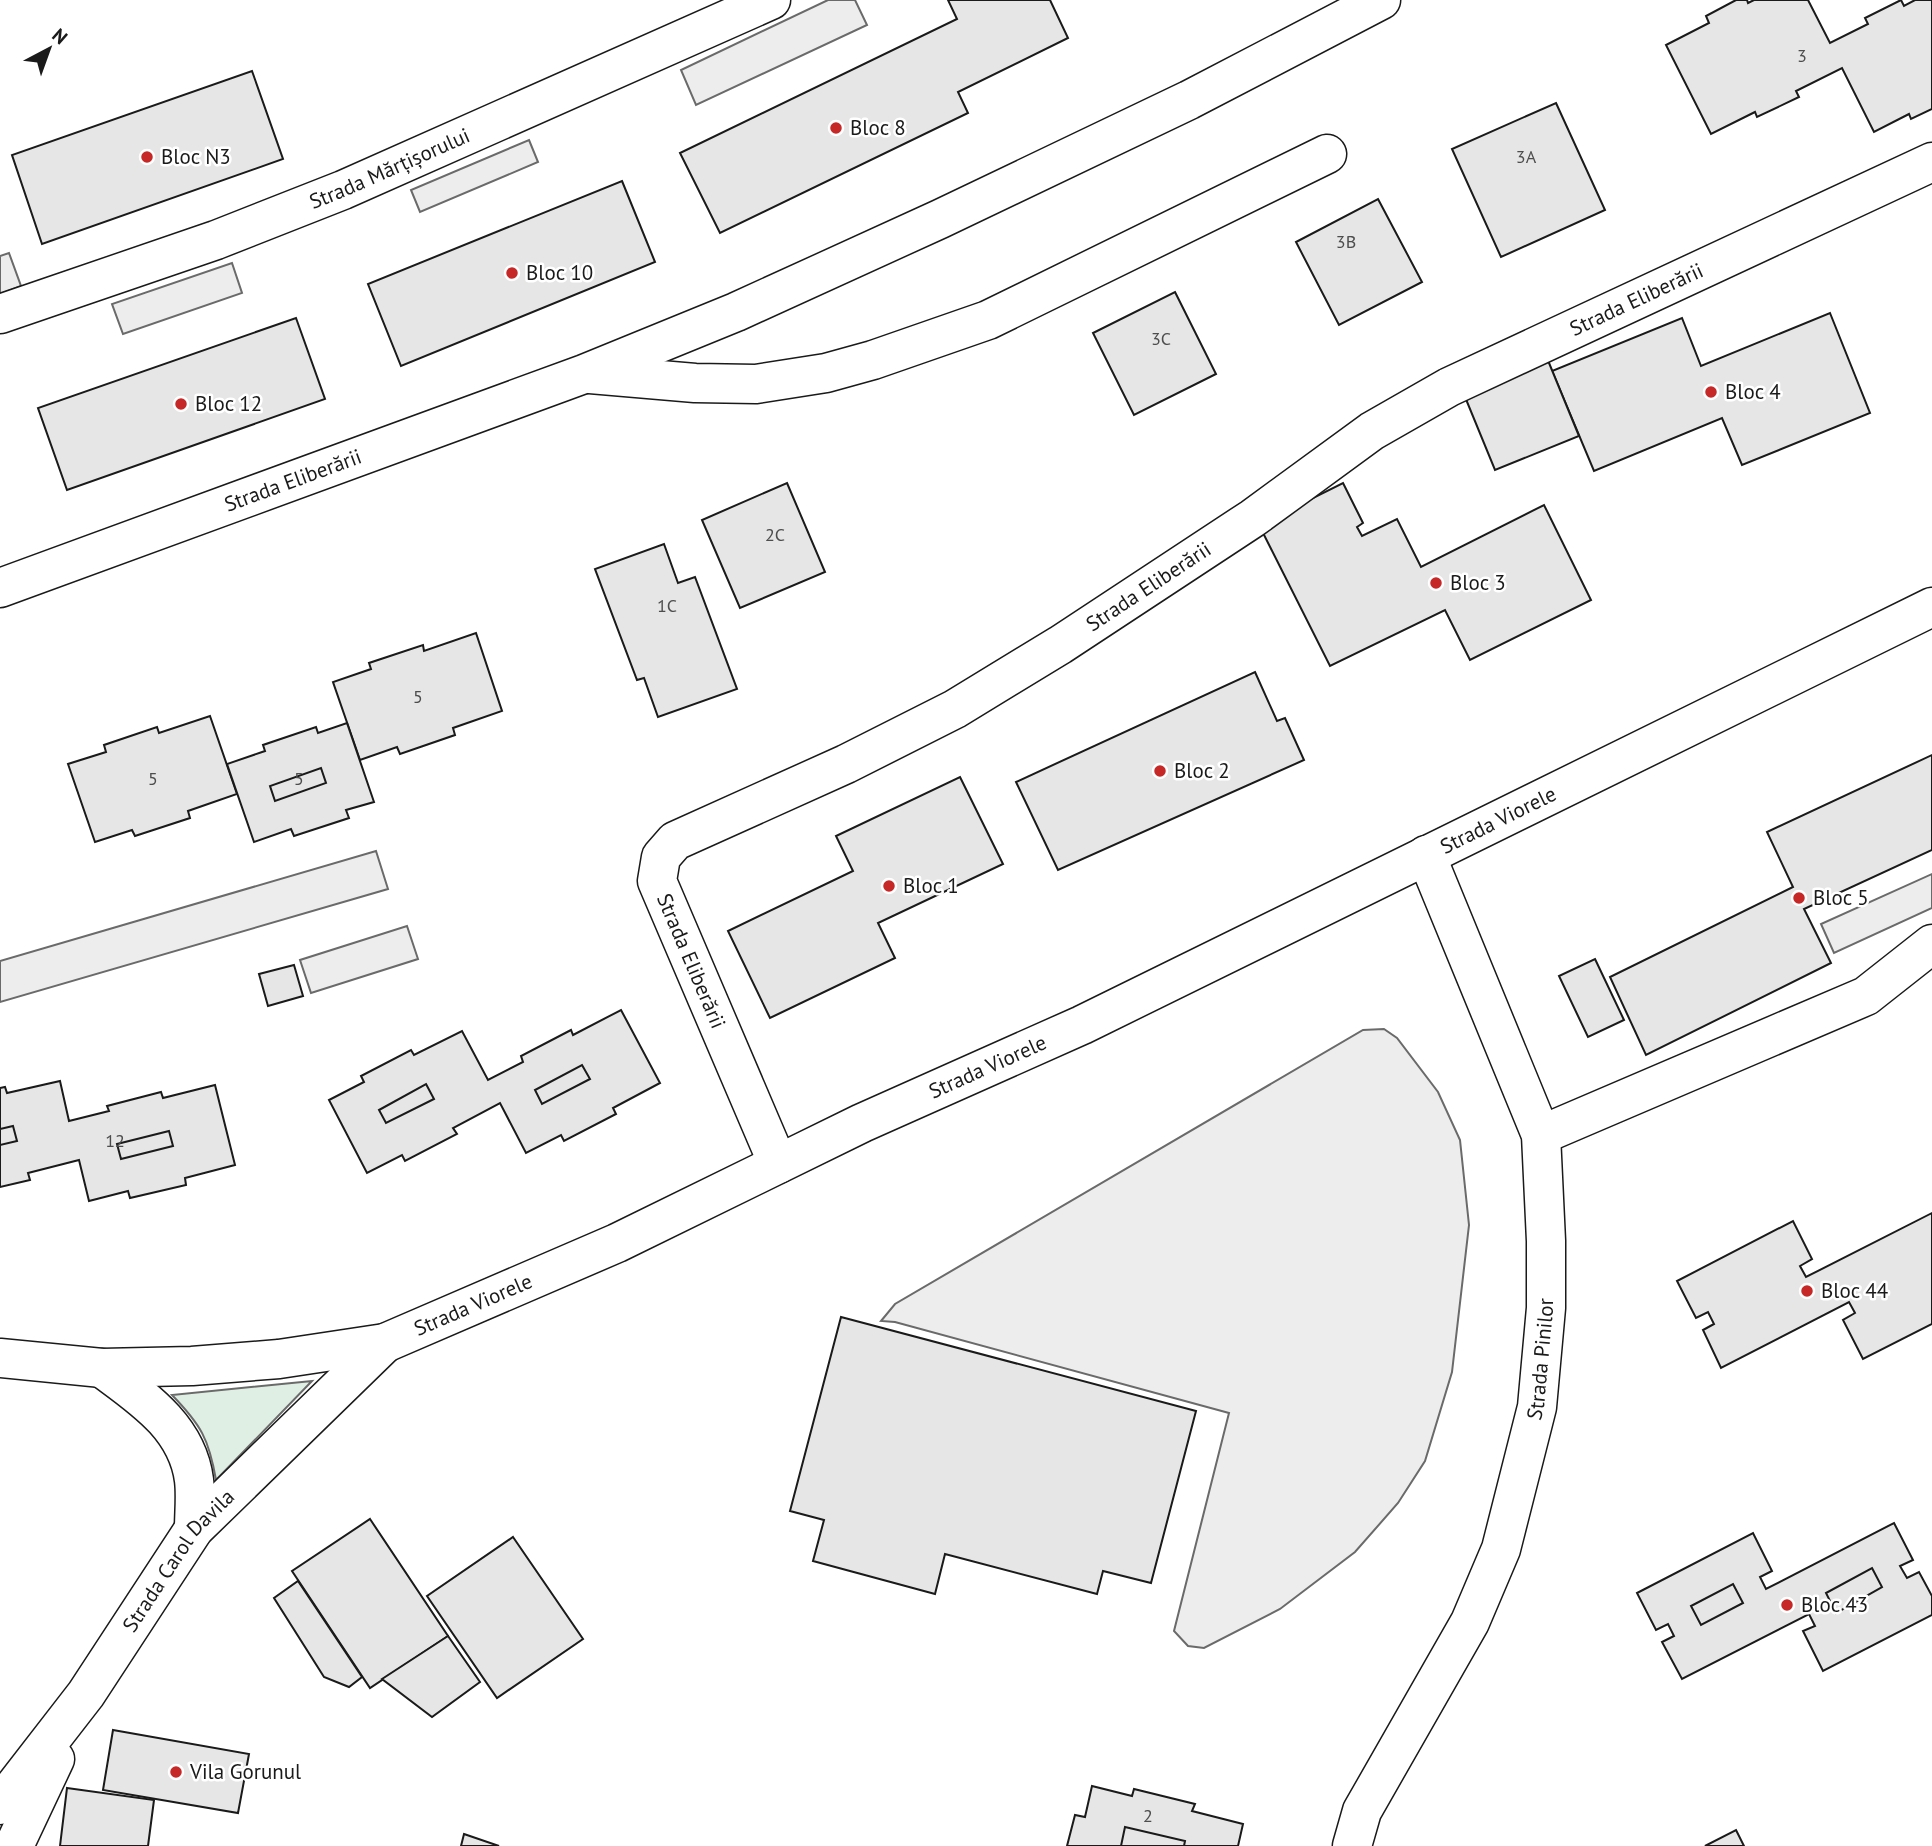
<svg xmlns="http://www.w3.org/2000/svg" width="1932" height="1846" font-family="'PT Sans',sans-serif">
<rect width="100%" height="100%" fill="#fff"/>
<path fill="#e0efe3" stroke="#6a6a6a" stroke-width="2" d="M 312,1381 L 216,1480 C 209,1439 201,1425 172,1395 Z"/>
<g fill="#ededed" stroke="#6a6a6a" stroke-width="2">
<path d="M 828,0 L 855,0 L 867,25 L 696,105 L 681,70 Z"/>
<path d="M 529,140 L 538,162 L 420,212 L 411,190 Z"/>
<path d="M 9,253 L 21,286 L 0,294 L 0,256 Z"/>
<path d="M 232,263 L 242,293 L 123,334 L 112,304 Z"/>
<path d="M 376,851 L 388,889 L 0,1002 L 0,961 Z"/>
<path d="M 1932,874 L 1932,908 L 1834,953 L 1821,924 Z"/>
<path d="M 407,926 L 418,959 L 311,993 L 300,960 Z"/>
<path d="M 1384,1029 L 1397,1038 L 1438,1092 L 1460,1140 L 1469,1225 L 1452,1372 L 1425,1461 L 1398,1503 L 1355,1552 L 1280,1609 L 1204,1648 L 1188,1646 L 1174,1631 L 1229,1413 L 895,1322 L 881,1321 L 895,1304 L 1363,1030 Z"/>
</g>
<g fill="#e6e6e6" stroke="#1a1a1a" stroke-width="2">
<path d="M 948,0 L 1050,0 L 1068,38 L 958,92 L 968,113 L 720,233 L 680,153 L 957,19 Z"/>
<path d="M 1736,0 L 1747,0 L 1748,3 L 1754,0 L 1808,0 L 1830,43 L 1868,24 L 1865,18 L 1901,0 L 1904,6 L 1915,0 L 1932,0 L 1932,109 L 1911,119 L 1909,114 L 1874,132 L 1842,68 L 1796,91 L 1799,97 L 1757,117 L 1755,112 L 1711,134 L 1666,45 L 1709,23 L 1706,16 Z"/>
<path d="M 252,71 L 283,159 L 42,244 L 12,155 Z"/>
<path d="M 1556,103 L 1605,210 L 1501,257 L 1452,149 Z"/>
<path d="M 622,181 L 655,262 L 401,366 L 368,284 Z"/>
<path d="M 1378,199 L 1422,282 L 1339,325 L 1296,242 Z"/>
<path d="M 1175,292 L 1216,374 L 1134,415 L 1093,333 Z"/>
<path d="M 1830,313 L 1870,413 L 1742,465 L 1722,418 L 1594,471 L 1552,371 L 1682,318 L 1701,366 Z"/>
<path d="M 296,318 L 325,399 L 67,490 L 38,408 Z"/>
<path d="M 1547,358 L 1579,436 L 1495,470 L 1463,392 Z"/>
<path d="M 787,483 L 825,572 L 740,608 L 702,520 Z"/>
<path d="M 1343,483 L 1363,523 L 1357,527 L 1362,536 L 1397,519 L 1421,567 L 1544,505 L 1591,600 L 1470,660 L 1445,610 L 1330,666 L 1259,525 Z"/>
<path d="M 664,544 L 678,583 L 695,577 L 737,689 L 658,717 L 644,678 L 637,680 L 595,569 Z"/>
<path d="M 476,633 L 502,711 L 453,728 L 455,735 L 400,754 L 397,747 L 360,760 L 333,682 L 371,669 L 369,663 L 423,645 L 424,651 Z"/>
<path d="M 1255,672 L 1277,721 L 1285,718 L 1304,760 L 1058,870 L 1016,782 Z"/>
<path d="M 210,716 L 237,794 L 188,811 L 190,818 L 135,836 L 132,830 L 95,842 L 68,764 L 106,752 L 104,745 L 157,727 L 159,733 Z"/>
<path d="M 347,723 L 374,802 L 346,810 L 349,818 L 294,836 L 291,829 L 254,842 L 227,764 L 265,751 L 263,745 L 316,727 L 318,733 Z"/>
<path d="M 1932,755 L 1932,850 L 1804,909 L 1831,963 L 1646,1055 L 1610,977 L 1793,887 L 1767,832 Z"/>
<path d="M 321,768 L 326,783 L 275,801 L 270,786 Z"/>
<path d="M 960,777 L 1003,864 L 878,923 L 895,958 L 770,1018 L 728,931 L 853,871 L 836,836 Z"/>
<path d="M 1595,959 L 1624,1020 L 1588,1037 L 1559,976 Z"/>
<path d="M 294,965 L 303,996 L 268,1006 L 259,974 Z"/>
<path d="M 621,1010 L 660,1083 L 613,1108 L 616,1114 L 564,1141 L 561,1135 L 526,1153 L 500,1103 L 453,1128 L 457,1134 L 405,1161 L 402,1155 L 367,1173 L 329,1100 L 364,1082 L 361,1076 L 411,1050 L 414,1055 L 462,1031 L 488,1080 L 523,1062 L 521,1056 L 571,1030 L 573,1035 Z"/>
<path d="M 582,1065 L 590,1079 L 542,1104 L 535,1090 Z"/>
<path d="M 60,1081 L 69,1121 L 109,1111 L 107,1106 L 161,1092 L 163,1098 L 215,1085 L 235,1165 L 185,1178 L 186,1185 L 130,1198 L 128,1191 L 89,1201 L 79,1160 L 28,1173 L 30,1180 L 0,1187 L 0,1088 L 5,1087 L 7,1093 Z"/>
<path d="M 426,1084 L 434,1099 L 386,1123 L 379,1110 Z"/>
<path d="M 13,1126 L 17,1141 L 0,1145 L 0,1129 Z"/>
<path d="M 169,1131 L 173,1146 L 121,1159 L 117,1144 Z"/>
<path d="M 1932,1213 L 1932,1324 L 1863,1359 L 1843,1320 L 1855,1313 L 1849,1302 L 1721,1368 L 1703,1330 L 1714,1324 L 1708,1312 L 1696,1318 L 1677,1281 L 1793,1221 L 1812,1259 L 1800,1266 L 1806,1277 Z"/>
<path d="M 841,1317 L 1196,1411 L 1151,1583 L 1103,1571 L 1097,1594 L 945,1554 L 935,1594 L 813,1561 L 824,1520 L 790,1511 Z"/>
<path d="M 370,1519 L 448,1636 L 370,1688 L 292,1571 Z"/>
<path d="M 1894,1523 L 1913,1560 L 1900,1566 L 1907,1578 L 1919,1572 L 1932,1596 L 1932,1615 L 1823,1671 L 1803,1631 L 1815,1626 L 1809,1614 L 1682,1679 L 1662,1642 L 1674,1636 L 1668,1624 L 1656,1630 L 1637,1593 L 1753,1533 L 1772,1571 L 1760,1577 L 1766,1589 Z"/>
<path d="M 513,1537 L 583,1639 L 497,1698 L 427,1596 Z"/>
<path d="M 1872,1568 L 1882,1587 L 1836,1613 L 1826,1593 Z"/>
<path d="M 298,1581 L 362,1677 L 349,1687 L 324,1677 L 274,1598 Z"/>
<path d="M 1733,1584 L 1743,1603 L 1701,1625 L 1691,1606 Z"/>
<path d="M 448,1636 L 480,1682 L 432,1717 L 382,1679 Z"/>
<path d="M 113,1730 L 249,1754 L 238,1813 L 103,1790 Z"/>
<path d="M 1092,1786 L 1132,1796 L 1134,1789 L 1195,1804 L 1192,1811 L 1243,1824 L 1238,1846 L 1067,1846 L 1075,1815 L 1085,1817 Z"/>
<path d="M 67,1788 L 154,1800 L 148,1846 L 60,1846 Z"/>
<path d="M 1125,1827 L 1185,1841 L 1184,1846 L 1121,1846 Z"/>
<path d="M 1736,1830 L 1744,1846 L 1705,1846 Z"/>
<path d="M 464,1834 L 499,1846 L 461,1846 Z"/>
</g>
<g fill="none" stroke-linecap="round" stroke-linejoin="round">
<g stroke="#1a1a1a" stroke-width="41">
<g id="minor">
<path id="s1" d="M 0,314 L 216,240 L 343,190 L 771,0"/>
<path d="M 590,374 L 695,383 L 756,384 L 826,373 L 873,360 L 988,320 L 1327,154"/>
<path id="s2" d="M 0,588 L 584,374 L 736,312 L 940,219 L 1189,100 L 1381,0"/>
<path d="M 1541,1135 L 1866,996 L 1932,944"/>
<path id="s3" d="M 778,1164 L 657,881 L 661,857 L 675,841 L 846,764 L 955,709 L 1060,645 L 1253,518 L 1372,431 L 1449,387 L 1932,162"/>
<path id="s4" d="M 0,1358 L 102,1368 L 192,1366 L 279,1359 L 385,1343 L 617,1243 L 862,1123 L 1082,1025 L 1932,607"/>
<path d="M 102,1368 C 141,1397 187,1426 194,1480 C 196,1496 194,1513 194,1529"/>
<path id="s5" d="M 0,1805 L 86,1694 L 194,1529 L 385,1343"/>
<path d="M 14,1846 L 55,1759"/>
<path id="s6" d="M 1352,1846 L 1362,1811 L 1470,1622 L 1501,1549 L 1537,1407 L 1546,1308 L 1546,1241 L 1541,1135 L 1426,855"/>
</g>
</g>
<use href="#minor" stroke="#fff" stroke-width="38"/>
</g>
<g fill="#c62828" stroke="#fff" stroke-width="2.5">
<circle cx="836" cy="128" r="7"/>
<circle cx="147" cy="157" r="7"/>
<circle cx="512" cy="273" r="7"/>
<circle cx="1711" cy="392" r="7"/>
<circle cx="181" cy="404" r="7"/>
<circle cx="1436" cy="583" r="7"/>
<circle cx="1160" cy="771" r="7"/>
<circle cx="889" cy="886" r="7"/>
<circle cx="1799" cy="898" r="7"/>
<circle cx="1807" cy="1291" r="7"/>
<circle cx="1787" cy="1605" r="7"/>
<circle cx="176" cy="1772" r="7"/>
</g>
<g text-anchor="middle" stroke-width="5" stroke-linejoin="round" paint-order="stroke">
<g font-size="18" fill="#4d4d4d">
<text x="1802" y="62">3</text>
<text x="1526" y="163">3A</text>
<text x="1346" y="248">3B</text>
<text x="1161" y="345">3C</text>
<text x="775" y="541">2C</text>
<text x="667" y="612">1C</text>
<text x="418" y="703">5</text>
<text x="153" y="785">5</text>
<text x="299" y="785">5</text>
<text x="115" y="1147">12</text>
<text x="1148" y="1822">2</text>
</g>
<g font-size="21" fill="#1a1a1a" stroke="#fff" text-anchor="start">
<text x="850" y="135">Bloc 8</text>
<text x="161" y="164">Bloc N3</text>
<text x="526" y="280">Bloc 10</text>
<text x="1725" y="399">Bloc 4</text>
<text x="195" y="411">Bloc 12</text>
<text x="1450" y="590">Bloc 3</text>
<text x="1174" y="778">Bloc 2</text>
<text x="903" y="893">Bloc 1</text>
<text x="1813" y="905">Bloc 5</text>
<text x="1821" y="1298">Bloc 44</text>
<text x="1801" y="1612">Bloc 43</text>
<text x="190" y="1779">Vila Gorunul</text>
</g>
<g font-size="21" fill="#1a1a1a" stroke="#fff">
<text dy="7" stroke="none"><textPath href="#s1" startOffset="416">Strada Mărțișorului</textPath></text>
<text dy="7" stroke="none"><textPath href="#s3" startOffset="1460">Strada Eliberării</textPath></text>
<text dy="7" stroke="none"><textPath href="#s2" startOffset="312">Strada Eliberării</textPath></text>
<text dy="7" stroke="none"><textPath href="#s3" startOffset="892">Strada Eliberării</textPath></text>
<text dy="7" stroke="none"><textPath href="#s4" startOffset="1617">Strada Viorele</textPath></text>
<text transform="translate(691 961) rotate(67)" y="7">Strada Eliberării</text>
<text dy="7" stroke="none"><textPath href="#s4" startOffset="1050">Strada Viorele</textPath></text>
<text dy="7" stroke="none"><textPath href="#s4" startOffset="483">Strada Viorele</textPath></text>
<text dy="7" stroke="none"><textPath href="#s6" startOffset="528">Strada Pinilor</textPath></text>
<text dy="7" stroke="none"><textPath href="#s5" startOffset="303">Strada Carol Davila</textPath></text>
</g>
</g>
<g transform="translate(49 49) rotate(41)" stroke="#ffffff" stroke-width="5" paint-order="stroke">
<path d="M0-5L12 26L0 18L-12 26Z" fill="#1a1a1a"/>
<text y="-10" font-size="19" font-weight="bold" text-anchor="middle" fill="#1a1a1a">N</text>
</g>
</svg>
